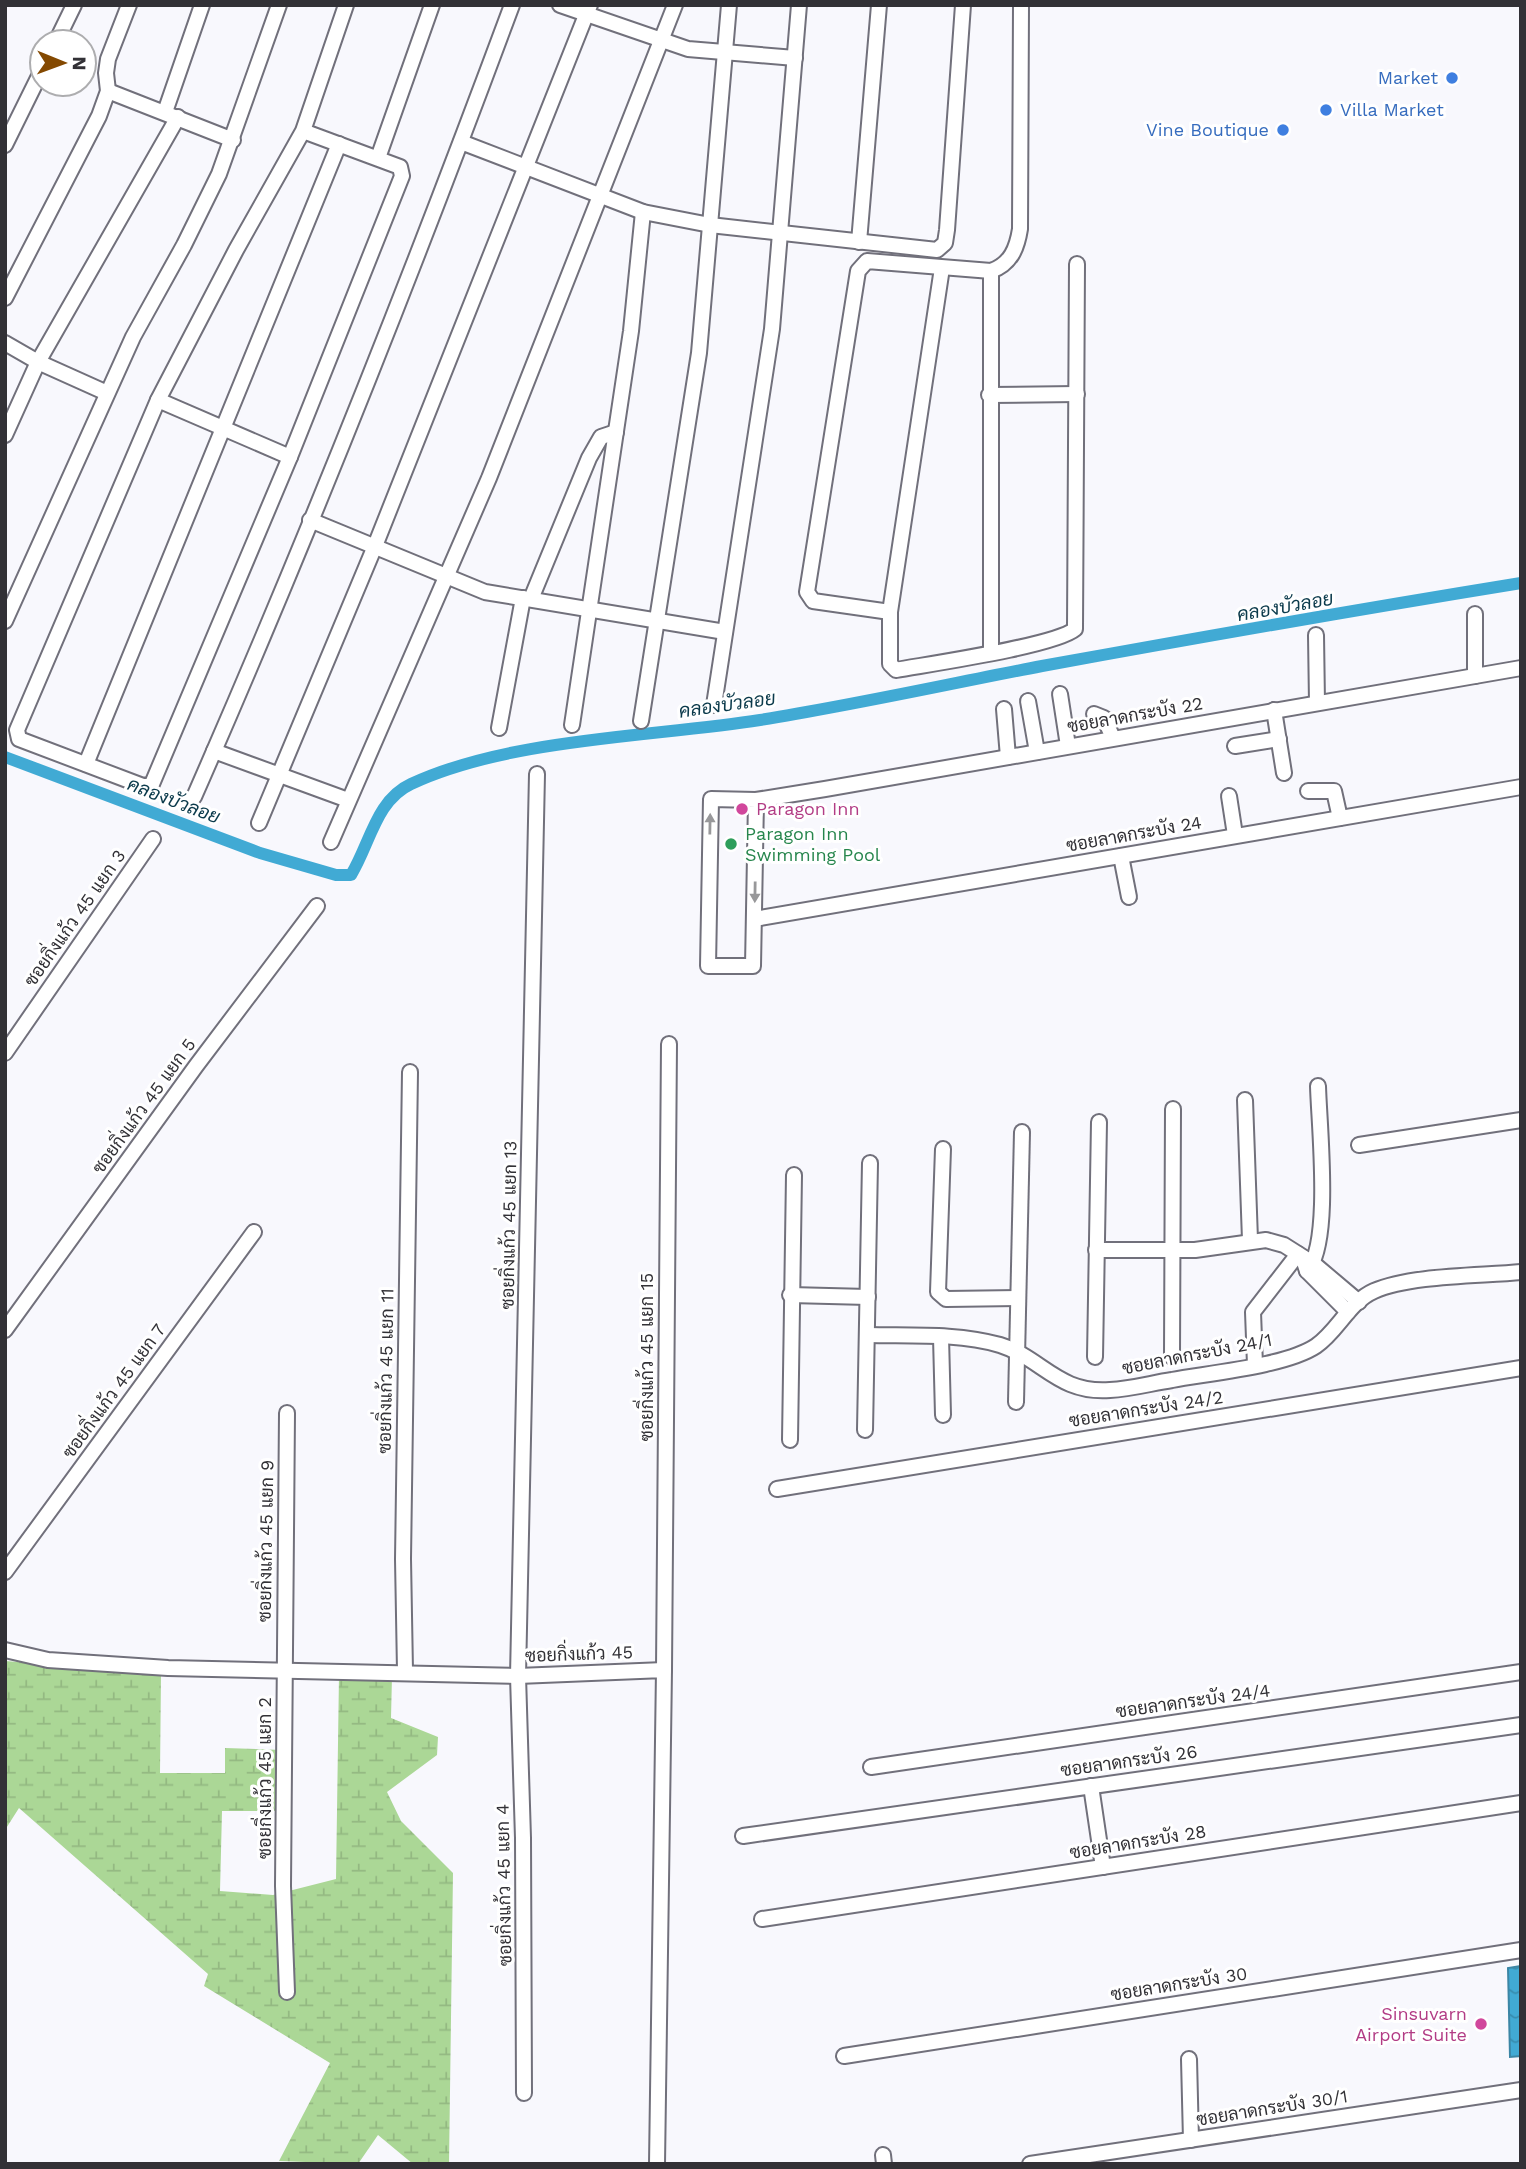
<svg xmlns="http://www.w3.org/2000/svg" width="1526" height="2169" font-family="'Work Sans',Sarabun,sans-serif">
<defs>
<pattern id="wetland-marsh" width="20" height="14" patternUnits="userSpaceOnUse" patternTransform="scale(1.75)"><rect width="20" height="14" fill="#abd796"/><path d="M1 5h8M5 5V1M11 12h8M15 12V8" fill="none" stroke="#94b982"/></pattern>
<pattern id="water-ripples" width="26" height="14" patternUnits="userSpaceOnUse" patternTransform="scale(1.75)"><rect width="26" height="14" fill="#41aad4"/><path d="M2 4q2-2 4 0t4 0M15 11q2-2 4 0t4 0" fill="none" stroke="#378bad"/></pattern>
</defs>
<rect width="100%" height="100%" fill="#f8f8fd"/>
<path fill="url(#wetland-marsh)" d="M 5,1661 L 161,1673 L 160,1773 L 225,1773 L 225,1748 L 283,1750 L 280,1811 L 222,1811 L 220,1891 L 273,1895 L 336,1879 L 339,1675 L 392,1676 L 391,1718 L 438,1737 L 437,1755 L 387,1792 L 401,1821 L 453,1873 L 449,2164 L 413,2164 L 378,2135 L 358,2164 L 279,2161 L 330,2063 L 204,1986 L 208,1974 L 19,1808 L 5,1830 Z"/>
<path fill="url(#water-ripples)" stroke="#3c86a5" stroke-width="2" d="M 1521,1966 L 1521,2056 L 1510,2057 L 1508,1968 Z"/>
<g fill="none" stroke-linecap="round" stroke-linejoin="round">
<path stroke="#41aad4" stroke-width="12" d="M 5,757 L 260,853 L 336,875 L 351,875 C 370,844 376,800 411,784 C 510,738 652,737 760,720 C 854,705 948,684 1042,666 C 1201,637 1361,609 1521,583"/>
<g stroke="#71707b" stroke-width="18">
<g id="street">
<path d="M 560,5 L 688,49 L 795,58"/>
<path d="M 56,42 L 74,5"/>
<path d="M 108,91 L 233,140"/>
<path d="M 165,112 L 202,5"/>
<path d="M 303,131 L 400,167 L 402,176 L 290,457 L 152,784 L 143,786 L 19,739 L 17,730 L 158,400 L 236,250 L 303,131 L 346,5"/>
<path d="M 461,142 L 643,212 L 710,225 L 937,250 L 945,243 L 947,230 L 963,5"/>
<path d="M 5,145 L 42,70"/>
<path d="M 378,158 L 432,5"/>
<path d="M 859,242 L 879,5"/>
<path d="M 942,268 L 890,612 L 890,664 L 896,670 C 929,664 1055,646 1075,629 L 1077,264"/>
<path d="M 991,271 L 991,652"/>
<path d="M 5,298 L 99,116 L 108,91 L 106,73 L 108,59 L 129,5"/>
<path d="M 5,343 L 38,362 L 107,393"/>
<path d="M 989,395 L 1077,394"/>
<path d="M 158,400 L 290,457"/>
<path d="M 5,435 L 38,362 L 178,117"/>
<path d="M 310,520 L 485,592 L 725,632"/>
<path d="M 531,599 L 589,458 L 601,437 L 616,432"/>
<path d="M 890,612 L 813,601 L 807,592 L 858,271 L 867,261 L 991,271 C 1011,264 1017,248 1020,229 L 1021,5"/>
<path d="M 5,621 L 133,337 L 184,245 L 219,174 L 279,5"/>
<path d="M 1316,635 L 1317,703"/>
<path d="M 1475,676 L 1475,614"/>
<path d="M 1060,694 L 1068,746"/>
<path d="M 1028,701 L 1037,752"/>
<path d="M 714,705 L 772,329 L 799,5"/>
<path d="M 1004,709 L 1008,757"/>
<path d="M 1274,710 L 1284,773"/>
<path d="M 1094,714 L 1104,718 L 1113,738"/>
<path d="M 641,721 L 699,353 L 729,5"/>
<path d="M 572,725 L 631,331 L 643,212"/>
<path d="M 499,728 L 523,598"/>
<path d="M 1235,746 L 1279,739"/>
<path d="M 214,751 L 348,800"/>
<path d="M 86,764 L 339,144"/>
<path d="M 1308,791 L 1334,791 L 1340,818"/>
<path d="M 1229,796 L 1235,835"/>
<path d="M 194,797 C 308,537 413,272 512,5"/>
<path d="M 756,800 L 753,966 L 708,966 L 711,799 L 756,800 L 825,789 L 1521,668"/>
<path d="M 259,823 L 375,546 L 590,5"/>
<path d="M 331,842 L 489,478 L 675,5"/>
<path d="M 1121,856 L 1129,897"/>
<path d="M 754,919 L 1521,787"/>
<path d="M 5,1053 L 153,839"/>
<path d="M 1245,1100 L 1250,1240"/>
<path d="M 1359,1145 L 1521,1120"/>
<path d="M 943,1149 L 938,1292 L 946,1299 L 1018,1298"/>
<path d="M 1096,1250 L 1195,1250 L 1266,1240 L 1284,1245 L 1314,1264 L 1359,1302"/>
<path d="M 1304,1262 L 1307,1271 L 1348,1312"/>
<path d="M 1307,1271 C 1332,1244 1319,1126 1318,1086"/>
<path d="M 790,1295 L 868,1297"/>
<path d="M 5,1330 L 196,1066 L 317,906"/>
<path d="M 868,1335 C 911,1336 958,1333 1000,1345 C 1042,1358 1058,1394 1110,1390 C 1131,1389 1152,1383 1172,1380 C 1210,1373 1286,1366 1316,1346 C 1338,1331 1349,1302 1374,1291 C 1410,1275 1480,1276 1521,1272"/>
<path d="M 941,1337 L 943,1415"/>
<path d="M 1095,1357 L 1099,1122"/>
<path d="M 1172,1357 L 1173,1109"/>
<path d="M 1255,1365 L 1253,1312 L 1298,1254"/>
<path d="M 1016,1402 L 1022,1132"/>
<path d="M 287,1413 L 283,1886 L 287,1992"/>
<path d="M 865,1430 L 870,1163"/>
<path d="M 790,1440 L 794,1175"/>
<path d="M 777,1489 L 1521,1368"/>
<path d="M 5,1572 L 254,1232"/>
<path d="M 5,1650 L 48,1660 L 168,1668 L 518,1676 L 664,1670 L 657,2164"/>
<path d="M 664,1670 L 669,1044"/>
<path d="M 405,1671 L 403,1559 L 410,1072"/>
<path d="M 871,1767 L 1521,1672"/>
<path d="M 1091,1786 L 1103,1867"/>
<path d="M 743,1836 L 1521,1725"/>
<path d="M 762,1919 L 1521,1803"/>
<path d="M 844,2056 L 1521,1950"/>
<path d="M 1189,2059 L 1191,2140"/>
<path d="M 524,2093 L 523,1838 L 518,1676 L 537,774"/>
<path d="M 883,2155 L 884,2164"/>
<path d="M 1030,2164 L 1521,2090"/>
</g>
</g>
<use href="#street" stroke="#fff" stroke-width="14"/>
</g>
<defs><path id="oneway-solid" d="M-6-.8H1V-3.2L6.5 0L1 3.2V.8H-6Z" transform="scale(1.75)"/></defs>
<g fill="#98989a">
<use href="#oneway-solid" transform="translate(710 824) rotate(-89)"/>
<use href="#oneway-solid" transform="translate(755 892) rotate(91)"/>
</g>
<g fill="#3f7fe0" stroke="#fff" stroke-width="2.5">
<circle cx="1452" cy="78" r="7"/>
<circle cx="1326" cy="110" r="7"/>
<circle cx="1283" cy="130" r="7"/>
</g>
<g fill="#d1479c" stroke="#fff" stroke-width="2.5">
<circle cx="742" cy="809" r="7"/>
<circle cx="1481" cy="2024" r="7"/>
</g>
<circle fill="#2e9e5b" stroke="#fff" stroke-width="2.5" cx="731" cy="844" r="7"/>
<g text-anchor="middle" stroke-width="6" stroke-linejoin="round" paint-order="stroke">
<g font-size="18" fill="#366cbe" stroke="#fff" text-anchor="end">
<text x="1438" y="84">Market</text>
<text x="1340" y="116" text-anchor="start">Villa Market</text>
<text x="1269" y="136">Vine Boutique</text>
</g>
<g font-size="18" fill="#323136" stroke="#fff">
<text transform="translate(1135 715) rotate(-10)" y="6">ซอยลาดกระบัง 22</text>
<text transform="translate(1134 834) rotate(-10)" y="6">ซอยลาดกระบัง 24</text>
<text transform="translate(75 918) rotate(-55)" y="6">ซอยกิ่งแก้ว 45 แยก 3</text>
<text transform="translate(144 1106) rotate(-54)" y="6">ซอยกิ่งแก้ว 45 แยก 5</text>
<text transform="translate(509 1225) rotate(-89)" y="6">ซอยกิ่งแก้ว 45 แยก 13</text>
<text transform="translate(1197 1354) rotate(-11)" y="6">ซอยลาดกระบัง 24/1</text>
<text transform="translate(647 1357) rotate(-90)" y="6">ซอยกิ่งแก้ว 45 แยก 15</text>
<text transform="translate(386 1371) rotate(-89)" y="6">ซอยกิ่งแก้ว 45 แยก 11</text>
<text transform="translate(114 1391) rotate(-54)" y="6">ซอยกิ่งแก้ว 45 แยก 7</text>
<text transform="translate(1146 1409) rotate(-9)" y="6">ซอยลาดกระบัง 24/2</text>
<text transform="translate(266 1541) rotate(-89)" y="6">ซอยกิ่งแก้ว 45 แยก 9</text>
<text transform="translate(579 1654) rotate(-2)" y="6">ซอยกิ่งแก้ว 45</text>
<text transform="translate(1193 1701) rotate(-8)" y="6">ซอยลาดกระบัง 24/4</text>
<text transform="translate(1129 1761) rotate(-8)" y="6">ซอยลาดกระบัง 26</text>
<text transform="translate(265 1778) rotate(-90)" y="6">ซอยกิ่งแก้ว 45 แยก 2</text>
<text transform="translate(1138 1842) rotate(-9)" y="6">ซอยลาดกระบัง 28</text>
<text transform="translate(504 1885) rotate(-91)" y="6">ซอยกิ่งแก้ว 45 แยก 4</text>
<text transform="translate(1179 1984) rotate(-9)" y="6">ซอยลาดกระบัง 30</text>
<text transform="translate(1272 2108) rotate(-9)" y="6">ซอยลาดกระบัง 30/1</text>
</g>
<g font-size="18" fill="#b23c85" stroke="#fff" text-anchor="start">
<text x="756" y="815">Paragon Inn</text>
<text x="1467" y="2020" text-anchor="end">Sinsuvarn<tspan x="1467" dy="21">Airport Suite</tspan></text>
</g>
<g font-size="18" fill="#27864d" stroke="#fff" text-anchor="start">
<text x="745" y="840">Paragon Inn<tspan x="745" dy="21">Swimming Pool</tspan></text>
</g>
<g font-size="19" font-style="italic" fill="#0b3a4b" stroke="#fff">
<text transform="translate(1285 606) rotate(-10)" y="7">คลองบัวลอย</text>
<text transform="translate(727 704) rotate(-8)" y="7">คลองบัวลอย</text>
<text transform="translate(174 800) rotate(21)" y="7">คลองบัวลอย</text>
</g>
</g>
<rect width="1526" height="2169" fill="none" stroke="#323136" stroke-width="14"/>
<g transform="translate(63 63) rotate(91)"><circle r="33" fill="#ffffff" stroke="#adadaf" stroke-width="2"/>
<path d="M0-5L12 26L0 18L-12 26Z" fill="#844901"/>
<text y="-10" font-size="19" font-weight="bold" text-anchor="middle" fill="#323136">N</text>
</g>
</svg>
